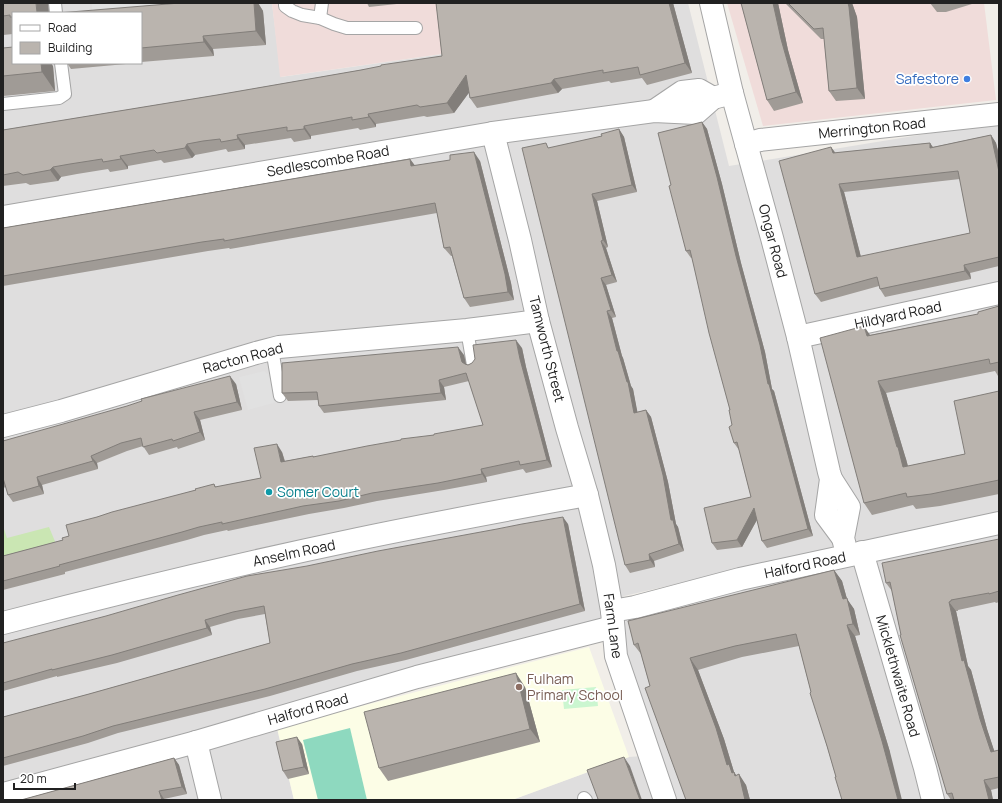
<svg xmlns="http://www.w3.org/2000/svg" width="1002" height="803" font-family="Manrope,sans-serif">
<rect width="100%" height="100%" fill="#f1eee9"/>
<g fill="#dfdede" fill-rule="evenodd">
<path d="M 3,3 L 272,3 L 281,77 L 619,29 L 617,3 L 688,3 L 729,166 L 993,123 L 999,127 L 999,521 L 789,558 L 624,596 L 597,621 L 313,698 L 3,784 ZM 13,13 L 141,13 L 141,63 L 13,63 Z"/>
<path d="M 999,535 L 999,800 L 676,800 L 621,641 L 627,614 L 872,560 Z"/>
<path d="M 277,728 L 294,800 L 5,800 Z"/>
<path d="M 643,756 L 659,800 L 512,800 L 629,757 Z"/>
</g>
<g fill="#f0dcda">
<path d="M 272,3 L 522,3 L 526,42 L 280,77 Z"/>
<path d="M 727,3 L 984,3 L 996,100 L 763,126 Z"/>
</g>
<path fill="#fcfde6" d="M 589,647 L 629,757 L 512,800 L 294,800 L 277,728 Z"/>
<path fill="#cae6b3" d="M 3,526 L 7,538 L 49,527 L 59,551 L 3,566 Z"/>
<path fill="#cbf6d0" d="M 596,687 L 598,706 L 564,709 L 562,690 Z"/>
<path fill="#8ed9bf" d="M 350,728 L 367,800 L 318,800 L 303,740 Z"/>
<g fill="#e1e1e1">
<rect x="92" y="3" width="87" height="10"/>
<path d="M 264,371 L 268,374 L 277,402 L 248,410 L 239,377 Z"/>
</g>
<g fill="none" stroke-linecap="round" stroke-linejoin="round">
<g stroke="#a5a5a5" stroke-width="14">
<g id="service">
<path d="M 55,3 L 56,13"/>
<path d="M 285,3 L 285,6 L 292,11 L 302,15 L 320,18 L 334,24 L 347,28 L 416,28"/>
<path d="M 320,18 L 322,3"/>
<path d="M 3,104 L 59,98 L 65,94 L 61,63"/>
<path d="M 467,330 L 473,365"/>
<path d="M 272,349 L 280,396"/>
<path d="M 584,798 L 586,800"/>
</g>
</g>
<g stroke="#a5a5a5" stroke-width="24">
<g id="minor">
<path d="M 711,3 L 732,93 L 772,238 L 798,337 L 829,472 L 831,479 L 826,515 L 843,538"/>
<path d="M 654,111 L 682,92 L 699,90 L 713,98"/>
<path d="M 493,133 L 520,240 L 538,321 L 567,428 L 587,495 L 604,565 L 612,611 L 616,656 L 665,800"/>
<path d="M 746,144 L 760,140 L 999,114"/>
<path d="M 3,217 L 493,133 L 654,111 L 696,113 L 713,98 L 732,93"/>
<path d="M 798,337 L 999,293"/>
<path d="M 3,426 L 61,411 L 256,353 L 279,347 L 467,330 L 538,321"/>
<path d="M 831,479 L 849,507 L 843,538 L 845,546"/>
<path d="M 862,552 L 925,768 L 933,800"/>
<path d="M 612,611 L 635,607 L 740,579 L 999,523"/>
<path d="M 3,623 C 121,592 239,564 358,539 C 434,523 511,509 587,495"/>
<path d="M 196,742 L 210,800"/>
<path d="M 3,794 L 196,742 L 417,677 L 613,627"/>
</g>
</g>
<use href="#service" stroke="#fff" stroke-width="12"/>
<use href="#minor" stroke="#fff" stroke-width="22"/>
</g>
<g fill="#a09b96" fill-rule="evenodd">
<path d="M 3,3 L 13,13 L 13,34 L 3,35 Z"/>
<path d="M 180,3 L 258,3 L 263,11 L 266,45 L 213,49 L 214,56 L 141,62 L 141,13 Z"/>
<path d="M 367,3 L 406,3 L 369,7 Z"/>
<path d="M 436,3 L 673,3 L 692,73 L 647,85 L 642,78 L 611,83 L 609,81 L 562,89 L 558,93 L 477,108 L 470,98 L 469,92 L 454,113 L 427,117 L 424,116 L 376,124 L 376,127 L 360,130 L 358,128 L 311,136 L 311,139 L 294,142 L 291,138 L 245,145 L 245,149 L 228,152 L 226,149 L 211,152 L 195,155 L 192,158 L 164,163 L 161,160 L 128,166 L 128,169 L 110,172 L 108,169 L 77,174 L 61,177 L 58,181 L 30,185 L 26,183 L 3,186 L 3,130 L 217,95 L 442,56 Z"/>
<path d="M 741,3 L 778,3 L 788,50 L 803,103 L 774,111 L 767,100 Z"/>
<path d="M 785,3 L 852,3 L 857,17 L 865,99 L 836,101 L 829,91 L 824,39 L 821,39 Z"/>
<path d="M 930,3 L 972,3 L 972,4 L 946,12 L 937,12 Z"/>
<path d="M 3,50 L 53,66 L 55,91 L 3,96 Z"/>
<path d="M 67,63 L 137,63 L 71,69 Z"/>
<path d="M 702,122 L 707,129 L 722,184 L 741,263 L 765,352 L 772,389 L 774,391 L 813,536 L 767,548 L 762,541 L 757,520 L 742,547 L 717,550 L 712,543 L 751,497 L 739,450 L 734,443 L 732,425 L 730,410 L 692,258 L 691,258 L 686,251 L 671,185 Z"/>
<path d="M 619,129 L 624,137 L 637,192 L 597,201 L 608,247 L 606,248 L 617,282 L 606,285 L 616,317 L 612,318 L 622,356 L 623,358 L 631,386 L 633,389 L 637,412 L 646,410 L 651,417 L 668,482 L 676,524 L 678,527 L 684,551 L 654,561 L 655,567 L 630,573 L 625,565 L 550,148 L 602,136 Z"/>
<path d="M 991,135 L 996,143 L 999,155 L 999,266 L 970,273 L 971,279 L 885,297 L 880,289 L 879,286 L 821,302 L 815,294 L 831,147 L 835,153 L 930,143 L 933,147 ZM 960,179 L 970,233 L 861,257 L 844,192 Z"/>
<path d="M 410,159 L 415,166 L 480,161 L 511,283 L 514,300 L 470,307 L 464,298 L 452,256 L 451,256 L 444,248 L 437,213 L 230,249 L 229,248 L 208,251 L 3,286 L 3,228 Z"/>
<path d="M 999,306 L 999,375 L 998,376 L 995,371 L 886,393 L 905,456 L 906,459 L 908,466 L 965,454 L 999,391 L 999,494 L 940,506 L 916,509 L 913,505 L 872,515 L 864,503 L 870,335 L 978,314 Z"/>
<path d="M 522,348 L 526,367 L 552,467 L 526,473 L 523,469 L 486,477 L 487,482 L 444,490 L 377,501 L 344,508 L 309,514 L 228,531 L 227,530 L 204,535 L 187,540 L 65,572 L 65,574 L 3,590 L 3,556 L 63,540 L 97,517 L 196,490 L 214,484 L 216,487 L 261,478 L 282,452 L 285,461 L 313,456 L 314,457 L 434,435 L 483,425 L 469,381 L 444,387 L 446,400 L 324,413 L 319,406 L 318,400 L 288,401 L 282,393 L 464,355 L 466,364 L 468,365 Z"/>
<path d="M 236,384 L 242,410 L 200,420 L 205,440 L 178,449 L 177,447 L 149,455 L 143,446 L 127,451 L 97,463 L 98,469 L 42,485 L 44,494 L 13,502 L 8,495 L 6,487 L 3,488 L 3,441 Z"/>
<path d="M 568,524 L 585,611 L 406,660 L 357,671 L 270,696 L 118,733 L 88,743 L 3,766 L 3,716 L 3,717 L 89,694 L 270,643 L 265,614 L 238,619 L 210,627 L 212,635 L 197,640 L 117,663 L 57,677 L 57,676 L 3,691 L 3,643 Z"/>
<path d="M 999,539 L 999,602 L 996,603 L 995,602 L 958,610 L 958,611 L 956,611 L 968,666 L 971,670 L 987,729 L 994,751 L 999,750 L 999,788 L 991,790 L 993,800 L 951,800 L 947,794 L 901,635 L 892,591 L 886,583 Z"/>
<path d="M 834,570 L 842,581 L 847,599 L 854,609 L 860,635 L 855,636 L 890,752 L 836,777 L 811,692 L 799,646 L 742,657 L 698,670 L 724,739 L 734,772 L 736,775 L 746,785 L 750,800 L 686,800 L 650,686 L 641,654 L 634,645 Z"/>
<path d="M 525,687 L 540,742 L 388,781 L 379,768 Z"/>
<path d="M 302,744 L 309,774 L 288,779 L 283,771 Z"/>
<path d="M 174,758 L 179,765 L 187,794 L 164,799 L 21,800 Z"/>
</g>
<g fill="#827e7a">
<path d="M 36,3 L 48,3 L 49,13 L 37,13 Z"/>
<path d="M 254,3 L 258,3 L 263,11 L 266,45 L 256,31 Z"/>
<path d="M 669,3 L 673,3 L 692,73 L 685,63 Z"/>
<path d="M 773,3 L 778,3 L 788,50 L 803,103 L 796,92 L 781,39 Z"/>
<path d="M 848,3 L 852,3 L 857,17 L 865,99 L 857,88 Z"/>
<path d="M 203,36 L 213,49 L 214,56 L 204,42 Z"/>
<path d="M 41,63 L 51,63 L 53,66 L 55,91 L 42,72 Z"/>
<path d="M 466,75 L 474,86 L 454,113 L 447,103 Z"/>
<path d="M 554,79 L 562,89 L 558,93 L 551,83 Z"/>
<path d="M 368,114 L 376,124 L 376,127 L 369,117 Z"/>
<path d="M 702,122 L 707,129 L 722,184 L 741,263 L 765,352 L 772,389 L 774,391 L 813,536 L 808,529 L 768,384 Z"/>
<path d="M 304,126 L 311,136 L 311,139 L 304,129 Z"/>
<path d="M 619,129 L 624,137 L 637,192 L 632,185 Z"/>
<path d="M 237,135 L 245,145 L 245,149 L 238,139 Z"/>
<path d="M 991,135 L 996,143 L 999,155 L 999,172 Z"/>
<path d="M 930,143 L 935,151 L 930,148 Z"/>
<path d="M 187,144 L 195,155 L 192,158 L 185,148 Z"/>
<path d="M 831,147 L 837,155 L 833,153 Z"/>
<path d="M 474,152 L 480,161 L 511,283 L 514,300 L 508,292 Z"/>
<path d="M 120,156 L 128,166 L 128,169 L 121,159 Z"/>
<path d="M 410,159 L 416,167 L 411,166 Z"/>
<path d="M 53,167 L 61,177 L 58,181 L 50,170 Z"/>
<path d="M 839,184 L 844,192 L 863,265 L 857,257 Z"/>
<path d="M 592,194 L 597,201 L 608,247 L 603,240 Z"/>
<path d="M 601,241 L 606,248 L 617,282 L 612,275 Z"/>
<path d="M 964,265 L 970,273 L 971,279 L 965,271 Z"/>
<path d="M 601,278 L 606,285 L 616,317 L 611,310 Z"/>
<path d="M 607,311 L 612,318 L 622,356 L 623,358 L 631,386 L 633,389 L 639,420 L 634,413 L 627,382 L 617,351 Z"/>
<path d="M 864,326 L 872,338 L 867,336 Z"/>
<path d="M 516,340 L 522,348 L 526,367 L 552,467 L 547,460 L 520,359 Z"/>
<path d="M 458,347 L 464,355 L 467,369 L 462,362 Z"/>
<path d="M 230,376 L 236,384 L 242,410 L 237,402 Z"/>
<path d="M 439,380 L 444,387 L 446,400 L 441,393 Z"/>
<path d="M 878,381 L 886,393 L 905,456 L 906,459 L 911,479 L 903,467 Z"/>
<path d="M 646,410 L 651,417 L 668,482 L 676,524 L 678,527 L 684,551 L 679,544 L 671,520 Z"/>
<path d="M 194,412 L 200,420 L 205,440 L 200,432 Z"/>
<path d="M 277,444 L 282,452 L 287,470 L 281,462 Z"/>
<path d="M 91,456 L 97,463 L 98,469 L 93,461 Z"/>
<path d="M 481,469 L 486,477 L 487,482 L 482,474 Z"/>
<path d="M 37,477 L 42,485 L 44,494 L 39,486 Z"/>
<path d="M 754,508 L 759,516 L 742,547 L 737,540 Z"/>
<path d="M 563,517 L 568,524 L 585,611 L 580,604 Z"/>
<path d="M 649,554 L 654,561 L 655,567 L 650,560 Z"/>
<path d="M 834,570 L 842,581 L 847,599 L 854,609 L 860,635 L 853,624 L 843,599 Z"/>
<path d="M 949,602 L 956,611 L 968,666 L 971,670 L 987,729 L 998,762 L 991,752 L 980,719 L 962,661 Z"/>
<path d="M 205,620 L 210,627 L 212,635 L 207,628 Z"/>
<path d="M 847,625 L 855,636 L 890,752 L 902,800 L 898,800 Z"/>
<path d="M 690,658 L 698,670 L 724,739 L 734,772 L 740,781 L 739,774 L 746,785 L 750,800 L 745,800 L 727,765 Z"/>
<path d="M 516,673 L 525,687 L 540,742 L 530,729 Z"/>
<path d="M 297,737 L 302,744 L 309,774 L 304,767 Z"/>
<path d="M 624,757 L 630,766 L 642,800 L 640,800 Z"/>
<path d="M 174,758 L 179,765 L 187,794 L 182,787 Z"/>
<path d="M 984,780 L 991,790 L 993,800 L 989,800 Z"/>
<path d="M 159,791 L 164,799 L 165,800 L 162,800 Z"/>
</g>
<g fill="#bab4ae" stroke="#827e7a" fill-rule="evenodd">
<path d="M 3,3 L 36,3 L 37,13 L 13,13 L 13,17 L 10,17 L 10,15 L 3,16 Z"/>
<path d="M 180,3 L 254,3 L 256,31 L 203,36 L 204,42 L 141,48 L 141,13 L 58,13 Z"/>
<path d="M 436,3 L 669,3 L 685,63 L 640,75 L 638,67 L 603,73 L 603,70 L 554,79 L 551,83 L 470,98 L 466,75 L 447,103 L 420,107 L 417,105 L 368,114 L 369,117 L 352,120 L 352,117 L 304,126 L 304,129 L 287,131 L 287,127 L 237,135 L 238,139 L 221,142 L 220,139 L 203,141 L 187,144 L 185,148 L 157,153 L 154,150 L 120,156 L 121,159 L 103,162 L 102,159 L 70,164 L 53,167 L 50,170 L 23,175 L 18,172 L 3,175 L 3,130 L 217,95 L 361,70 L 381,66 L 381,65 L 442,56 Z"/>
<path d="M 741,3 L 773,3 L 781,39 L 796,92 L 767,100 Z"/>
<path d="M 788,3 L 848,3 L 849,7 L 857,88 L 829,91 L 823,28 L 814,29 Z"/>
<path d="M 13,47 L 13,63 L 41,63 L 42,72 L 3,76 L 3,48 Z"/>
<path d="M 702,122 L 717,177 L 736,256 L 760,345 L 768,384 L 769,384 L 808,529 L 762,541 L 754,508 L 737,540 L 712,543 L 704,508 L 751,497 L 737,442 L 734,443 L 729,427 L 732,425 L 729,410 L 730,410 L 709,333 L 694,267 L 690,250 L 686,251 L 669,186 L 671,185 L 658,133 Z"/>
<path d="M 619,129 L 632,185 L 592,194 L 603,240 L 601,241 L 612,275 L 601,278 L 611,310 L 607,311 L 617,351 L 618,351 L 627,382 L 628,382 L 634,413 L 646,410 L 663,475 L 671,520 L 673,520 L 679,544 L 649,554 L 650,560 L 625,565 L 522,148 L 546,143 L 548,148 L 602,136 L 601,134 Z"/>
<path d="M 991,135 L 999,172 L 999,257 L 964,265 L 965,271 L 880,289 L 877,277 L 815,294 L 779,161 L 831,147 L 833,153 L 930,143 L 930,148 ZM 958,171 L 970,233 L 857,257 L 839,184 Z"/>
<path d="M 474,152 L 505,274 L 508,292 L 464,298 L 450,247 L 444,248 L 435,203 L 224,241 L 224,239 L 202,242 L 3,276 L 3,228 L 410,159 L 411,166 L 450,160 L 450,155 Z"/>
<path d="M 999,306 L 999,362 L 990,364 L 989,359 L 878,381 L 897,447 L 898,447 L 903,467 L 965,454 L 954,401 L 999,391 L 999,480 L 931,494 L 907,497 L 906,493 L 864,503 L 820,338 L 864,326 L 867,336 L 978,314 L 978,312 Z"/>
<path d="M 516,340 L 520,359 L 547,460 L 520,465 L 519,461 L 481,469 L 482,474 L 438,483 L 372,493 L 339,501 L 303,506 L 222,524 L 222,522 L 199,527 L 182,532 L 59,565 L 60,566 L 3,581 L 3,556 L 63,540 L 62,538 L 69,536 L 66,525 L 97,517 L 112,512 L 196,490 L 195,489 L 214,484 L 215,487 L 261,478 L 254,448 L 277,444 L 281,462 L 313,456 L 313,457 L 367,446 L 401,440 L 401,439 L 434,435 L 434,434 L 483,425 L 466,373 L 439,380 L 441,393 L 319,406 L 317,392 L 282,393 L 282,363 L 458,347 L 462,362 L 465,364 L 468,365 L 472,363 L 475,359 L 473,345 Z"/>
<path d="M 230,376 L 237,402 L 194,412 L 200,432 L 173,441 L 172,439 L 143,447 L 141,438 L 121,443 L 91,456 L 93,461 L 37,477 L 39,486 L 8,495 L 3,478 L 3,441 L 127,406 L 142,401 L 141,399 Z"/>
<path d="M 563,517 L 580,604 L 401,653 L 352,664 L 265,689 L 113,726 L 83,736 L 3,758 L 3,717 L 89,694 L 270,643 L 264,606 L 233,612 L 205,620 L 207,628 L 192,632 L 112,655 L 52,670 L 52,669 L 3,683 L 3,643 L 106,616 L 178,595 L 247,576 L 307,566 L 378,551 L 497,529 L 522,524 Z"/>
<path d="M 999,539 L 999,591 L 989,594 L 989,593 L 951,600 L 951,601 L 949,602 L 962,661 L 964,660 L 980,719 L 991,752 L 999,750 L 999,777 L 984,780 L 989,800 L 954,800 L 952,793 L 947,794 L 900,635 L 901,635 L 890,582 L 886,583 L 882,563 Z"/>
<path d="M 834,570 L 843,599 L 847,598 L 853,624 L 847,625 L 882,741 L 898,800 L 842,800 L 835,777 L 836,777 L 827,746 L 810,693 L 811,692 L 796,634 L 735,646 L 690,658 L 716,728 L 727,765 L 729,764 L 732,773 L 734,772 L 735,776 L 739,774 L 745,800 L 686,800 L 645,688 L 650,686 L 638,643 L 634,645 L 628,621 Z"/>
<path d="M 516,673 L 530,729 L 379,768 L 364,712 Z"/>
<path d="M 297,737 L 304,767 L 283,771 L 276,742 Z"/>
<path d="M 624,757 L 640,800 L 595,800 L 598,799 L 587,770 Z"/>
<path d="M 174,758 L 182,787 L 159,791 L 162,800 L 21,800 Z"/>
</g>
<circle fill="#3f7fe0" stroke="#fff" stroke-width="1.5" cx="967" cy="79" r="4"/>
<circle fill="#0f9aa8" stroke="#fff" stroke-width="1.5" cx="269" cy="492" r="4"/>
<circle fill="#8d6e63" stroke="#fff" stroke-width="1.5" cx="519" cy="687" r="4"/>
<g text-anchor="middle" stroke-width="3.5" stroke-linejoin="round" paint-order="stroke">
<g font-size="14" fill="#366cbe" stroke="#fff" text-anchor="end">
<text x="959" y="84">Safestore</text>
</g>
<g font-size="14" fill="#212121" stroke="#fff">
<text transform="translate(872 128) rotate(-6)" y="5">Merrington Road</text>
<text transform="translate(328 161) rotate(-10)" y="5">Sedlescombe Road</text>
<text transform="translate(773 241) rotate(75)" y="5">Ongar Road</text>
<text transform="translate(898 315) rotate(-12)" y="5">Hildyard Road</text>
<text transform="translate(547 349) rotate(76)" y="5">Tamworth Street</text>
<text transform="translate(243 358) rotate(-15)" y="5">Racton Road</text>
<text transform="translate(294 553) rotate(-12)" y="5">Anselm Road</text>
<text transform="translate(805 565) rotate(-12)" y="5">Halford Road</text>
<text transform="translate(613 626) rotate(82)" y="5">Farm Lane</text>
<text transform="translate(898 676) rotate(74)" y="5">Micklethwaite Road</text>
<text transform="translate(308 709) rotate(-16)" y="5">Halford Road</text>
</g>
<g font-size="14" fill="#0d838f" stroke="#fff" text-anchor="start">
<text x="277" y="497">Somer Court</text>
</g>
<g font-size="14" fill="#785e54" stroke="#fff" text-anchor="start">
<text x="527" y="684">Fulham<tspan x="527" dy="16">Primary School</tspan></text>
</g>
</g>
<rect width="1002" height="803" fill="none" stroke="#212121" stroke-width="8"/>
<rect x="12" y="12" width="130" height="52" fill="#ffffff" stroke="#a6a6a6"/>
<rect x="20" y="25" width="20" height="6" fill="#ffffff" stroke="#a6a6a6"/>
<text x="48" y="32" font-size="12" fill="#212121">Road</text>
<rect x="20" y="42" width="20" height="12" fill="#bab4ae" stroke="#a6a6a6"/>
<text x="48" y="52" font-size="12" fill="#212121">Building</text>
<path d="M14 783v6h61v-6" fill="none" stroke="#212121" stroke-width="2"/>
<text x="20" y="783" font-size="12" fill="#212121" stroke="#ffffff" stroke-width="3" paint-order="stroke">20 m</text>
</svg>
